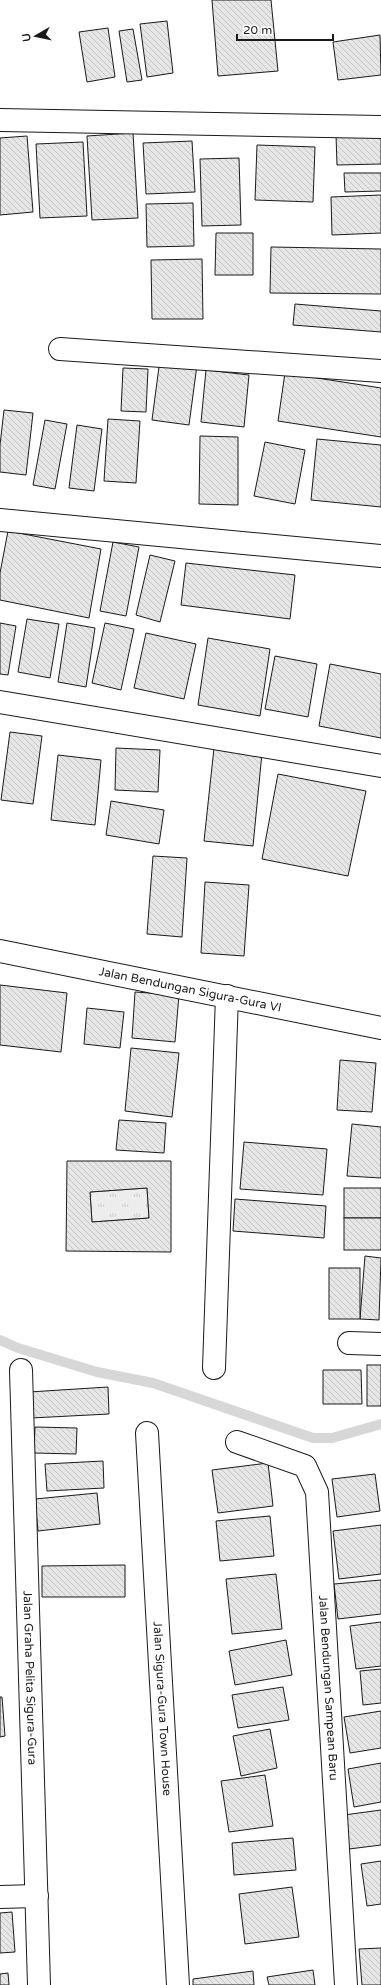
<svg xmlns="http://www.w3.org/2000/svg" width="381" height="1985" font-family="'Varela Round',sans-serif">
<defs>
<pattern id="park-tufts" width="24" height="20" patternUnits="userSpaceOnUse"><rect width="24" height="20" fill="#ededed"/><path d="M3 7l-1-3M5 7V3M7 7l1-3M15 17l-1-3M17 17v-4M19 17l1-3" fill="none" stroke="#cbcbcb"/></pattern>
<pattern id="building-back-hatch" width="6" height="6" patternUnits="userSpaceOnUse"><rect width="6" height="6" fill="#e6e6e6"/><path d="M-1 5l2 2M0 0l6 6M5-1l2 2" fill="none" stroke="#c5c5c5"/></pattern>
</defs>
<rect width="100%" height="100%" fill="#fff"/>
<path fill="url(#park-tufts)" stroke="#6a6a6a" d="M 147,1188 L 149,1218 L 92,1222 L 90,1192 Z"/>
<g fill="none" stroke-linecap="round" stroke-linejoin="round">
<path stroke="#d7d7d7" stroke-width="10" d="M 0,1340 L 18,1348 L 97,1372 L 153,1383 L 313,1438 L 332,1438 L 381,1424"/>
</g>
<g fill="url(#building-back-hatch)" stroke="#1a1a1a" fill-rule="evenodd">
<path d="M 212,0 L 271,0 L 278,71 L 218,76 Z"/>
<path d="M 167,21 L 173,73 L 147,77 L 140,24 Z"/>
<path d="M 108,28 L 115,77 L 87,82 L 79,32 Z"/>
<path d="M 133,29 L 142,80 L 127,82 L 119,31 Z"/>
<path d="M 380,35 L 381,75 L 338,80 L 333,42 Z"/>
<path d="M 133,133 L 138,218 L 92,220 L 87,136 Z"/>
<path d="M 381,134 L 381,164 L 337,165 L 336,135 Z"/>
<path d="M 27,136 L 33,212 L 0,215 L 0,138 Z"/>
<path d="M 192,141 L 195,192 L 146,194 L 143,143 Z"/>
<path d="M 83,142 L 87,216 L 40,218 L 36,144 Z"/>
<path d="M 257,145 L 315,147 L 313,202 L 255,200 Z"/>
<path d="M 239,158 L 241,225 L 202,226 L 200,159 Z"/>
<path d="M 344,173 L 381,173 L 381,191 L 345,192 Z"/>
<path d="M 381,195 L 381,233 L 332,235 L 331,197 Z"/>
<path d="M 193,203 L 194,246 L 147,247 L 146,204 Z"/>
<path d="M 216,233 L 253,233 L 253,275 L 215,275 Z"/>
<path d="M 271,247 L 381,249 L 381,294 L 270,293 Z"/>
<path d="M 202,259 L 203,319 L 152,319 L 151,260 Z"/>
<path d="M 295,304 L 381,311 L 381,332 L 293,325 Z"/>
<path d="M 160,359 L 197,365 L 189,425 L 152,420 Z"/>
<path d="M 123,368 L 148,369 L 146,412 L 121,411 Z"/>
<path d="M 206,370 L 249,375 L 244,427 L 201,422 Z"/>
<path d="M 285,373 L 381,388 L 381,437 L 278,421 Z"/>
<path d="M 4,410 L 33,413 L 26,475 L 0,472 L 0,445 Z"/>
<path d="M 108,419 L 140,421 L 136,483 L 104,481 Z"/>
<path d="M 45,420 L 67,424 L 55,489 L 33,485 Z"/>
<path d="M 77,425 L 102,429 L 94,491 L 69,488 Z"/>
<path d="M 200,436 L 238,437 L 238,505 L 199,504 Z"/>
<path d="M 317,439 L 381,445 L 381,507 L 311,500 Z"/>
<path d="M 265,442 L 305,450 L 295,504 L 254,496 Z"/>
<path d="M 8,531 L 101,549 L 89,618 L 0,600 L 0,573 Z"/>
<path d="M 113,542 L 139,547 L 126,616 L 100,611 Z"/>
<path d="M 150,555 L 175,561 L 160,622 L 136,615 Z"/>
<path d="M 186,563 L 295,575 L 290,619 L 181,605 Z"/>
<path d="M 27,619 L 59,624 L 50,678 L 18,672 Z"/>
<path d="M 0,623 L 16,626 L 8,675 L 0,674 Z"/>
<path d="M 67,623 L 95,628 L 86,687 L 58,682 Z"/>
<path d="M 105,623 L 134,629 L 121,690 L 92,683 Z"/>
<path d="M 146,633 L 196,644 L 184,699 L 134,688 Z"/>
<path d="M 208,638 L 270,649 L 260,716 L 198,705 Z"/>
<path d="M 275,656 L 317,664 L 308,717 L 265,709 Z"/>
<path d="M 330,664 L 381,674 L 381,738 L 319,726 Z"/>
<path d="M 10,732 L 42,736 L 33,804 L 1,800 Z"/>
<path d="M 116,748 L 160,750 L 158,792 L 115,790 Z"/>
<path d="M 214,748 L 262,753 L 253,846 L 204,841 Z"/>
<path d="M 58,755 L 101,760 L 95,825 L 51,820 Z"/>
<path d="M 278,774 L 366,791 L 348,876 L 262,859 Z"/>
<path d="M 111,801 L 164,810 L 159,844 L 106,835 Z"/>
<path d="M 153,856 L 187,858 L 182,937 L 147,934 Z"/>
<path d="M 205,882 L 249,885 L 244,956 L 201,953 Z"/>
<path d="M 0,985 L 67,993 L 61,1052 L 0,1045 Z"/>
<path d="M 135,992 L 179,995 L 175,1042 L 132,1038 Z"/>
<path d="M 87,1008 L 124,1012 L 120,1048 L 84,1044 Z"/>
<path d="M 131,1048 L 179,1053 L 172,1117 L 125,1111 Z"/>
<path d="M 340,1060 L 376,1063 L 372,1112 L 337,1110 Z"/>
<path d="M 119,1120 L 166,1123 L 164,1153 L 116,1150 Z"/>
<path d="M 352,1124 L 381,1127 L 381,1178 L 347,1176 Z"/>
<path d="M 244,1142 L 327,1149 L 323,1195 L 240,1189 Z"/>
<path d="M 67,1161 L 171,1161 L 171,1252 L 66,1251 ZM 147,1188 L 149,1218 L 92,1222 L 90,1192 Z"/>
<rect x="344" y="1188" width="37" height="30"/>
<path d="M 235,1199 L 326,1206 L 324,1238 L 233,1231 Z"/>
<rect x="344" y="1218" width="37" height="32"/>
<path d="M 365,1256 L 381,1258 L 379,1320 L 360,1319 Z"/>
<rect x="329" y="1268" width="31" height="51"/>
<rect x="367" y="1365" width="14" height="41"/>
<path d="M 323,1370 L 361,1370 L 362,1404 L 323,1404 Z"/>
<path d="M 108,1387 L 109,1414 L 31,1418 L 29,1392 Z"/>
<path d="M 35,1427 L 77,1428 L 76,1454 L 34,1453 Z"/>
<path d="M 103,1461 L 104,1488 L 47,1491 L 45,1464 Z"/>
<path d="M 268,1463 L 273,1506 L 218,1513 L 212,1470 Z"/>
<path d="M 375,1474 L 380,1511 L 337,1517 L 332,1479 Z"/>
<path d="M 97,1493 L 100,1524 L 38,1531 L 35,1499 Z"/>
<path d="M 270,1516 L 274,1556 L 220,1561 L 216,1521 Z"/>
<path d="M 381,1525 L 381,1574 L 339,1579 L 333,1531 Z"/>
<path d="M 125,1565 L 125,1597 L 42,1597 L 42,1566 Z"/>
<path d="M 276,1574 L 282,1629 L 232,1634 L 226,1579 Z"/>
<path d="M 381,1580 L 381,1614 L 338,1619 L 334,1584 Z"/>
<path d="M 381,1622 L 381,1666 L 356,1669 L 350,1626 Z"/>
<path d="M 286,1640 L 292,1675 L 235,1685 L 229,1651 Z"/>
<path d="M 381,1669 L 381,1703 L 363,1705 L 360,1671 Z"/>
<path d="M 283,1687 L 289,1720 L 238,1728 L 232,1695 Z"/>
<path d="M 0,1697 L 2,1697 L 5,1736 L 0,1737 Z"/>
<path d="M 381,1711 L 381,1748 L 350,1753 L 344,1717 Z"/>
<path d="M 270,1729 L 277,1768 L 241,1776 L 233,1736 Z"/>
<path d="M 381,1763 L 381,1802 L 354,1807 L 348,1769 Z"/>
<path d="M 265,1775 L 273,1826 L 229,1832 L 221,1781 Z"/>
<path d="M 381,1810 L 381,1845 L 349,1849 L 344,1815 Z"/>
<path d="M 293,1838 L 296,1870 L 234,1875 L 232,1843 Z"/>
<path d="M 381,1861 L 381,1904 L 367,1906 L 361,1864 Z"/>
<path d="M 292,1887 L 299,1937 L 245,1944 L 239,1894 Z"/>
<path d="M 12,1912 L 15,1952 L 0,1953 L 0,1913 Z"/>
<path d="M 381,1948 L 381,1985 L 362,1985 L 359,1949 Z"/>
<path d="M 313,1970 L 315,1985 L 269,1985 L 267,1977 Z"/>
<path d="M 253,1971 L 254,1985 L 193,1985 L 193,1979 Z"/>
<path d="M 8,1973 L 9,1985 L 0,1985 L 0,1974 Z"/>
</g>
<g fill="none" stroke-linecap="round" stroke-linejoin="round">
<g stroke="#1a1a1a" stroke-width="24">
<g id="street">
<path d="M 0,120 L 381,127"/>
<path d="M 60,349 L 381,371"/>
<path d="M 0,520 L 381,556"/>
<path d="M 0,702 L 381,766"/>
<path id="s1" d="M 0,951 L 381,1028"/>
<path d="M 349,1343 L 381,1344"/>
<path d="M 214,1368 L 227,996"/>
<path id="s2" d="M 21,1370 L 39,1985"/>
<path id="s3" d="M 147,1433 L 178,1985"/>
<path id="s4" d="M 237,1442 L 305,1466 L 317,1492 L 346,1985"/>
<path d="M 0,1897 L 37,1896"/>
</g>
</g>
<use href="#street" stroke="#fff" stroke-width="22"/>
</g>
<g text-anchor="middle" stroke-width="3" stroke-linejoin="round" paint-order="stroke">
<g font-size="12" fill="#1a1a1a" stroke="#fff">
<text dy="4" stroke="none"><textPath href="#s1" startOffset="194">Jalan Bendungan Sigura-Gura VI</textPath></text>
<text dy="4" stroke="none"><textPath href="#s2" startOffset="308">Jalan Graha Pelita Sigura-Gura</textPath></text>
<text dy="4" stroke="none"><textPath href="#s4" startOffset="297">Jalan Bendungan Sampean Baru</textPath></text>
<text dy="4" stroke="none"><textPath href="#s3" startOffset="276">Jalan Sigura-Gura Town House</textPath></text>
</g>
</g>
<g transform="translate(36 36) rotate(261)" stroke="#ffffff" stroke-width="3" paint-order="stroke">
<path d="M0-3L7 15L0 10L-7 15Z" fill="#1a1a1a"/>
<text y="-6" font-size="11" font-weight="bold" text-anchor="middle" fill="#1a1a1a">U</text>
</g>
<path d="M237 34v6h96v-6" fill="none" stroke="#1a1a1a" stroke-width="2"/>
<text x="243" y="34" font-size="12" fill="#1a1a1a" stroke="#ffffff" stroke-width="3" paint-order="stroke">20 m</text>
</svg>
